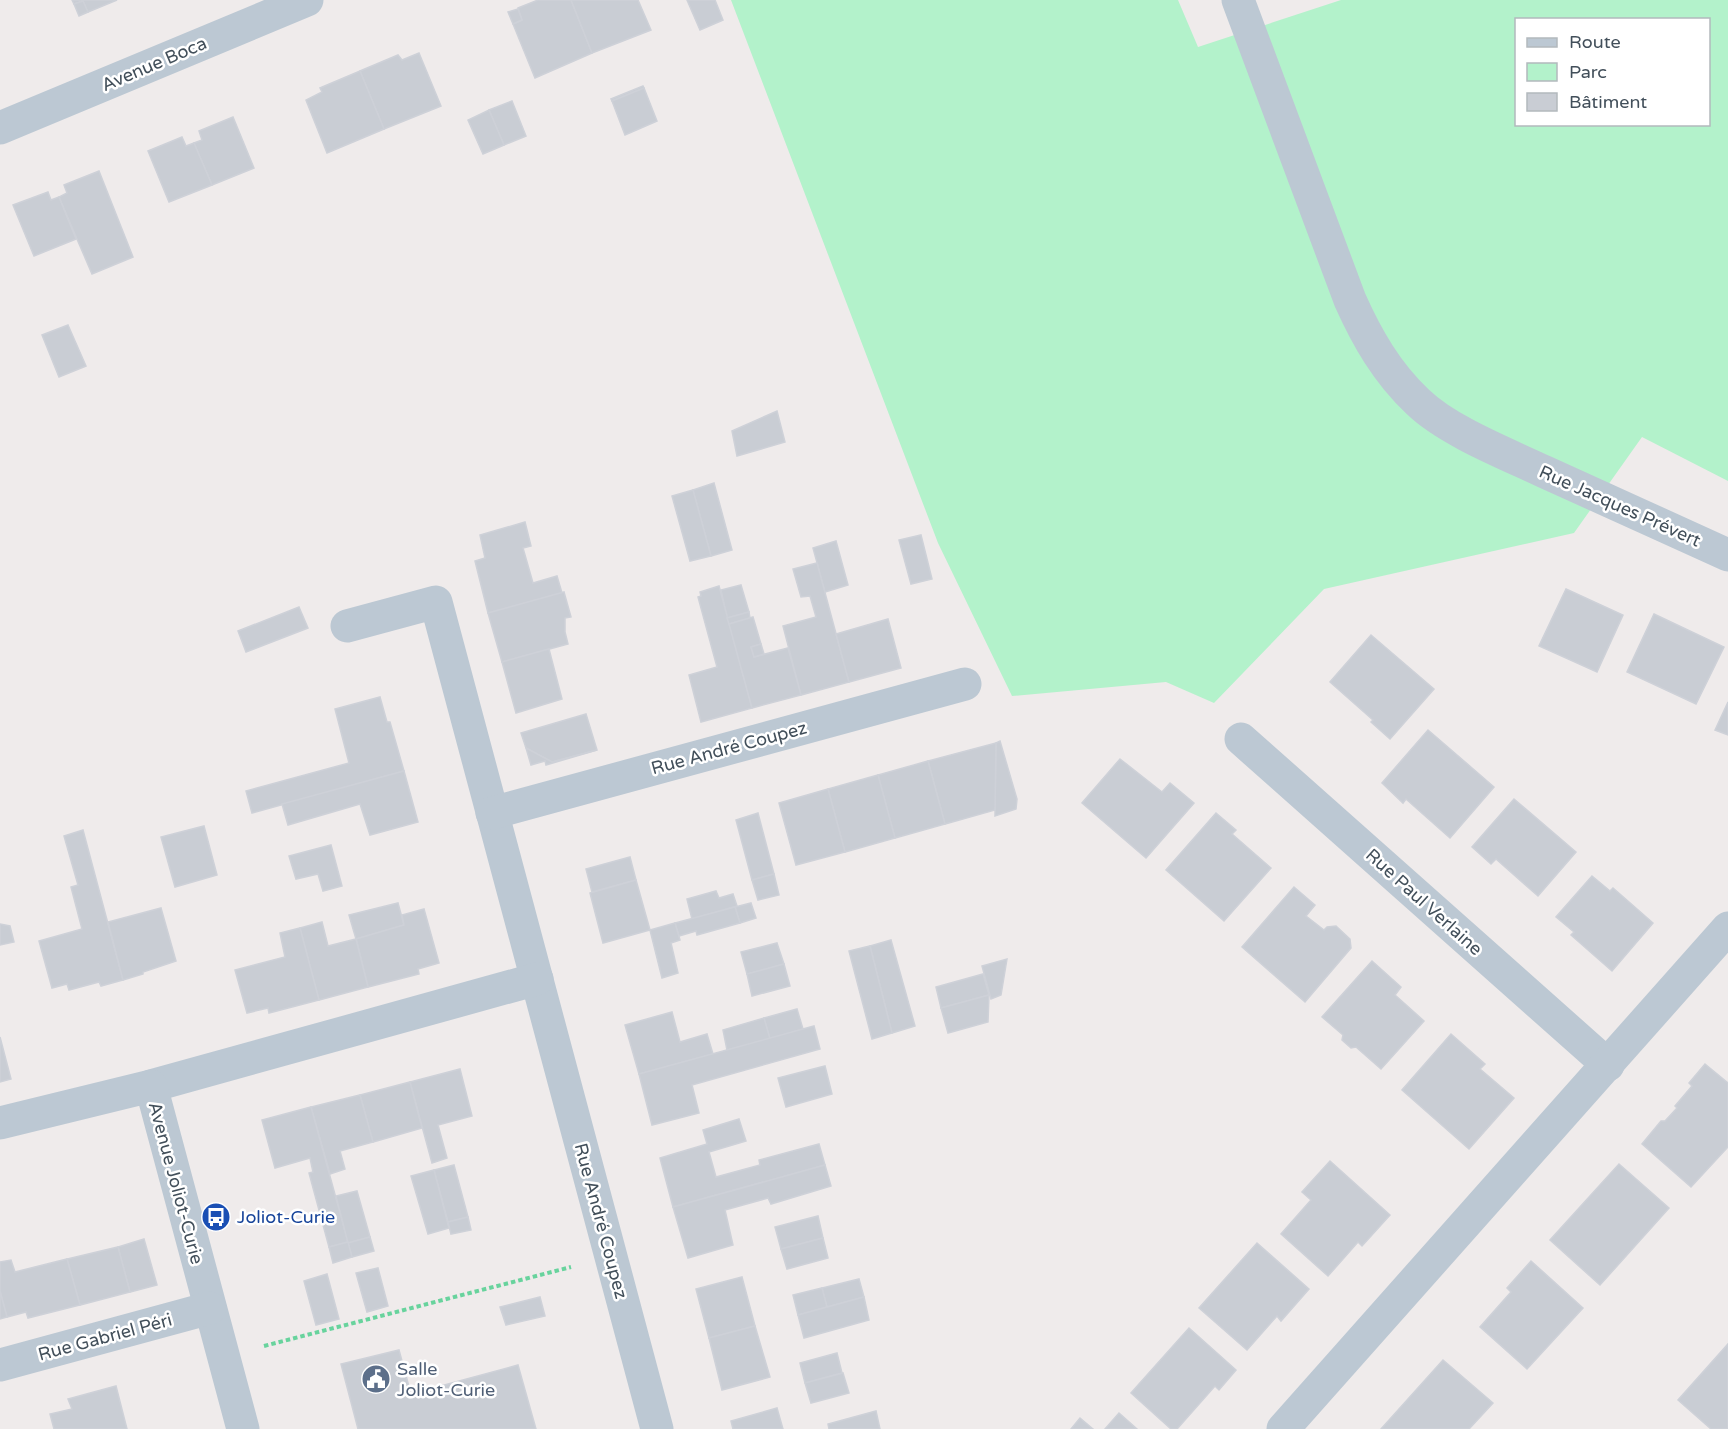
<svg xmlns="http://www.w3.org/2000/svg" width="1728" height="1429" font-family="'Varela Round',sans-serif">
<rect width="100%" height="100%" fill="#efebeb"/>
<path fill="#b3f2cb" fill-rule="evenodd" d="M 731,0 L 1178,0 L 1198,47 L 1341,0 L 1728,0 L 1728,481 L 1642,437 L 1574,533 L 1324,589 L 1214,703 L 1166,682 L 1012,696 L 938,543 ZM 1516,20 L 1708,20 L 1708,124 L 1516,124 Z"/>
<g fill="#c9cdd4" stroke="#ced1d8" stroke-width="1.5">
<path d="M 72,0 L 117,0 L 88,12 L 83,1 L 74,4 Z"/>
<path d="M 538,0 L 571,0 L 592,53 L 535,78 L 513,24 L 522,20 L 518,8 Z"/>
<path d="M 571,0 L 638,0 L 651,30 L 592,53 Z"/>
<path d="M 687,0 L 715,0 L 723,20 L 700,30 Z"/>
<path d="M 83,1 L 88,12 L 79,16 L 74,4 Z"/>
<path d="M 518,9 L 522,20 L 513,24 L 508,12 Z"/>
<path d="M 419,53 L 441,106 L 384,129 L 360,71 L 398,55 L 402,60 Z"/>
<path d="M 360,71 L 384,129 L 327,153 L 306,100 L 322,92 L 320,88 Z"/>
<path d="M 643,86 L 644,88 L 612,101 L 611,99 Z"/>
<path d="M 644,88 L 657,121 L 625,135 L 612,101 Z"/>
<path d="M 512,101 L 526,136 L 504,145 L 489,110 Z"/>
<path d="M 489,110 L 504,145 L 483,154 L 468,120 Z"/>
<path d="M 233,117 L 254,168 L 212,185 L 194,143 L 202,140 L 199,131 Z"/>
<path d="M 182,137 L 186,146 L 194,143 L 212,185 L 169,202 L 148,151 Z"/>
<path d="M 99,171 L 133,257 L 92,274 L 59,197 L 67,193 L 64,185 Z"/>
<path d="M 48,192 L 51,200 L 59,197 L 76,239 L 34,256 L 13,205 Z"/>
<path d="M 68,325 L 86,366 L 59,377 L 42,335 Z"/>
<path d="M 777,411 L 785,442 L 737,456 L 732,431 Z"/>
<path d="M 714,483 L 732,550 L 711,556 L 693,490 Z"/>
<path d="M 693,490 L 711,556 L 690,561 L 672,496 Z"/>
<path d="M 525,522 L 531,546 L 523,548 L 533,583 L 557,576 L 562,593 L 488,613 L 475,561 L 485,558 L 480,535 Z"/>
<path d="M 921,535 L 932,579 L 911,584 L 899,540 Z"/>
<path d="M 836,541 L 848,585 L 825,592 L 813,548 Z"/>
<path d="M 817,563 L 849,682 L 801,695 L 783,626 L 816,617 L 810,596 L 801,597 L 793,569 Z"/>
<path d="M 741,585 L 749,612 L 727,618 L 721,590 Z"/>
<path d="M 719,586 L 752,708 L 701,722 L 689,675 L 717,667 L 698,597 L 701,596 L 700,592 Z"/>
<path d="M 1566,589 L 1623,615 L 1597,672 L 1539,646 Z"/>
<path d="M 564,592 L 571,617 L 565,618 L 565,632 L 568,644 L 502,662 L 488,613 Z"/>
<path d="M 299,607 L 308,628 L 246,652 L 238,631 Z"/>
<path d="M 749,612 L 750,618 L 729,624 L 727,618 Z"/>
<path d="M 1654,614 L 1724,647 L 1696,704 L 1627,672 Z"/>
<path d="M 753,617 L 761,644 L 751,647 L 754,657 L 788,648 L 801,695 L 752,708 L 729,624 Z"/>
<path d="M 888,619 L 901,668 L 849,682 L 836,634 Z"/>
<path d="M 1371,635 L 1434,689 L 1390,739 L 1371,722 L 1373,720 L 1330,682 Z"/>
<path d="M 761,644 L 764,654 L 754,657 L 751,647 Z"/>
<path d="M 549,649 L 562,699 L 516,713 L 502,662 Z"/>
<path d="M 380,697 L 387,722 L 390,722 L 404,771 L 252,813 L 246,791 L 349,763 L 335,709 Z"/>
<path d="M 1728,702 L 1728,735 L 1715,730 Z"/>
<path d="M 586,714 L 597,750 L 552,762 L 526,748 L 521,733 Z"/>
<path d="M 1428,730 L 1494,787 L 1450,838 L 1406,799 L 1403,803 L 1382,783 Z"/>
<path d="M 1000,741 L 1017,799 L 1016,809 L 995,816 L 996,743 Z"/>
<path d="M 996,743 L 995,810 L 945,824 L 928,761 Z"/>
<path d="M 526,748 L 552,762 L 597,750 L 546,765 L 545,761 L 531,765 Z"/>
<path d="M 1120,759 L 1162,792 L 1170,783 L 1194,803 L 1146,858 L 1082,803 Z"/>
<path d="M 928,761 L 945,824 L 895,838 L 878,775 Z"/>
<path d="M 404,771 L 418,822 L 370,835 L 360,804 L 288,825 L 282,804 Z"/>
<path d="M 878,775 L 895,838 L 845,852 L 828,789 Z"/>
<path d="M 828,789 L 845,852 L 796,865 L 779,803 Z"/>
<path d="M 1514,799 L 1576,852 L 1538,896 L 1496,859 L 1491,864 L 1472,847 Z"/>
<path d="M 758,813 L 774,874 L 752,880 L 736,820 Z"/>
<path d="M 1216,813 L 1236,830 L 1232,834 L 1271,868 L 1224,921 L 1166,870 Z"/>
<path d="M 204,826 L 217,875 L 175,887 L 161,837 Z"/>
<path d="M 83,830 L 123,980 L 101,986 L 99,982 L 69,990 L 67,984 L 52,988 L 39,941 L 82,929 L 71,887 L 78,885 L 64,836 Z"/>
<path d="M 331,845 L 342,886 L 323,891 L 318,874 L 296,879 L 289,856 Z"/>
<path d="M 630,857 L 636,880 L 592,892 L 586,869 Z"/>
<path d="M 774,874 L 779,895 L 758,900 L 752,880 Z"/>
<path d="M 1592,876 L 1610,891 L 1613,888 L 1653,923 L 1612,971 L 1571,935 L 1574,932 L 1556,917 Z"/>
<path d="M 636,880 L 650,930 L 603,943 L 590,893 Z"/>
<path d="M 1294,887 L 1315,905 L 1306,916 L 1324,930 L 1327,927 L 1336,926 L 1350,939 L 1351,948 L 1305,1002 L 1242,947 Z"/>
<path d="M 716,891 L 719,898 L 733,894 L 737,906 L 692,919 L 687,899 Z"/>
<path d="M 398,903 L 404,925 L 356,939 L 349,915 Z"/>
<path d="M 751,903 L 756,918 L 740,923 L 735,907 Z"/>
<path d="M 735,907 L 740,923 L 697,935 L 696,931 L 679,936 L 675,923 Z"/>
<path d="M 161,908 L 176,961 L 143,972 L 143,974 L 123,980 L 108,922 Z"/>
<path d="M 424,909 L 439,963 L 418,969 L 419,974 L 368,987 L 356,939 L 404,925 L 402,915 Z"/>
<path d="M 322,922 L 328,946 L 356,939 L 368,987 L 319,1000 L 300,928 Z"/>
<path d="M 675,923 L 680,940 L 671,943 L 678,973 L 662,978 L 650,930 Z"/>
<path d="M 0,924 L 10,926 L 14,942 L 0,945 Z"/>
<path d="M 300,928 L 319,1000 L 269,1013 L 268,1008 L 247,1013 L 235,970 L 285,957 L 280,933 Z"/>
<path d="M 891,940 L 915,1026 L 892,1033 L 870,946 Z"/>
<path d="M 777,943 L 784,964 L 747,974 L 741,952 Z"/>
<path d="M 870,946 L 892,1033 L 872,1039 L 849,951 Z"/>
<path d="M 1007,959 L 1001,995 L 991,999 L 982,966 Z"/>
<path d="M 1372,961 L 1401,987 L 1395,995 L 1424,1021 L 1381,1069 L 1356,1047 L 1351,1048 L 1342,1040 L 1343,1035 L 1322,1017 Z"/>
<path d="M 784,964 L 790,986 L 752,996 L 747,974 Z"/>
<path d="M 983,974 L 989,995 L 941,1008 L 936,987 Z"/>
<path d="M 989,995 L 988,1022 L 948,1033 L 941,1008 Z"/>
<path d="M 797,1009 L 803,1029 L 770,1039 L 764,1018 Z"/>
<path d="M 672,1012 L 680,1042 L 707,1034 L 713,1054 L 639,1074 L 625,1025 Z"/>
<path d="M 764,1018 L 770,1039 L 727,1050 L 723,1030 Z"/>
<path d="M 814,1026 L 820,1049 L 692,1085 L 699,1113 L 652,1125 L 639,1074 Z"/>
<path d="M 1451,1034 L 1485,1064 L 1480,1069 L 1514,1098 L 1469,1149 L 1402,1090 Z"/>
<path d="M 0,1037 L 11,1079 L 0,1082 Z"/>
<path d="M 1705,1064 L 1728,1083 L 1728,1147 L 1691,1187 L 1642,1144 L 1661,1121 L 1665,1121 L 1677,1108 L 1675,1106 L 1692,1086 L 1689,1083 Z"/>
<path d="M 825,1066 L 832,1094 L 786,1107 L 778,1078 Z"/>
<path d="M 460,1069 L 472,1116 L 438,1125 L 447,1158 L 432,1163 L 410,1082 Z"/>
<path d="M 410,1082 L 422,1128 L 373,1142 L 360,1095 Z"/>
<path d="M 360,1095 L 373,1142 L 340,1151 L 345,1169 L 330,1174 L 311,1107 Z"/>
<path d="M 311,1107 L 348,1242 L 329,1247 L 309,1173 L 313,1172 L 310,1158 L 275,1168 L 262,1120 Z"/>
<path d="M 739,1119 L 746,1141 L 709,1152 L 716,1177 L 760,1165 L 759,1160 L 819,1144 L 825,1165 L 673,1207 L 660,1158 L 707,1144 L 703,1130 Z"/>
<path d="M 1330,1161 L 1390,1215 L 1362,1246 L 1358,1242 L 1328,1276 L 1281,1234 L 1311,1200 L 1302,1192 Z"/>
<path d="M 1619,1164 L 1669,1208 L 1600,1285 L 1550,1240 Z"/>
<path d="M 454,1165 L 468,1217 L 448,1222 L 434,1170 Z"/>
<path d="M 825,1165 L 831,1186 L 771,1204 L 768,1198 L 725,1210 L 733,1245 L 688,1258 L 673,1207 Z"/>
<path d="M 434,1170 L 449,1228 L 428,1234 L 411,1176 Z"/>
<path d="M 357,1191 L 370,1237 L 348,1243 L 336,1196 Z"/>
<path d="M 818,1216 L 823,1238 L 781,1249 L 775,1227 Z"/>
<path d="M 468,1217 L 471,1230 L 451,1234 L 448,1222 Z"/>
<path d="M 370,1237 L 374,1251 L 352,1257 L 348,1243 Z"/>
<path d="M 823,1238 L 828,1258 L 787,1269 L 781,1249 Z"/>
<path d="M 144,1239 L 157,1285 L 130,1292 L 118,1247 Z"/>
<path d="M 348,1242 L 352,1257 L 333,1263 L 329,1247 Z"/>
<path d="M 1257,1243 L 1309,1289 L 1281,1321 L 1277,1316 L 1247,1350 L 1199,1308 Z"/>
<path d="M 118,1247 L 130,1292 L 80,1305 L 67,1259 Z"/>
<path d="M 67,1259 L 80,1305 L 28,1318 L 26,1312 L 7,1317 L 0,1291 L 0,1262 L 11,1260 L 15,1272 Z"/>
<path d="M 1531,1261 L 1583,1308 L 1527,1369 L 1480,1327 L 1511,1292 L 1507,1288 Z"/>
<path d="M 378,1268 L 388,1306 L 367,1312 L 356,1273 Z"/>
<path d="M 327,1274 L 339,1319 L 316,1325 L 304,1281 Z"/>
<path d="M 742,1277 L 755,1326 L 709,1338 L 696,1289 Z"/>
<path d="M 859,1279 L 864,1297 L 827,1307 L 822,1288 Z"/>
<path d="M 822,1288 L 827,1307 L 798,1315 L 793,1295 Z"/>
<path d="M 0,1291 L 7,1317 L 0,1319 Z"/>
<path d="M 540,1297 L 545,1316 L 506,1325 L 500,1307 Z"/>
<path d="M 864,1297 L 869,1320 L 804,1338 L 798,1315 Z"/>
<path d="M 755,1326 L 770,1377 L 722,1390 L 709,1338 Z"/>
<path d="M 1189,1328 L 1236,1370 L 1219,1390 L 1215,1386 L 1177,1429 L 1171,1429 L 1131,1393 Z"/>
<path d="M 1728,1344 L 1728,1429 L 1711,1429 L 1678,1400 Z"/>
<path d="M 399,1350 L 411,1394 L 518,1365 L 536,1429 L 358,1429 L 341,1364 Z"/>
<path d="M 837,1353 L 842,1373 L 805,1383 L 800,1363 Z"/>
<path d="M 1443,1360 L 1493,1403 L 1469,1429 L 1381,1429 Z"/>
<path d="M 843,1373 L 849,1393 L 811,1403 L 805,1383 Z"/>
<path d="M 116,1386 L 127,1429 L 54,1429 L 50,1414 L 72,1409 L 68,1399 Z"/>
<path d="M 777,1408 L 783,1429 L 733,1429 L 731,1421 Z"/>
<path d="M 876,1411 L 880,1429 L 829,1429 L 828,1424 Z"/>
<path d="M 1119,1413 L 1137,1429 L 1105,1429 Z"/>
<path d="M 1080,1418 L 1093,1429 L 1071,1429 Z"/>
</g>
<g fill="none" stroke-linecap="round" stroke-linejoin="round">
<path stroke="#68d39d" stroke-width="4" stroke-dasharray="4.5 3" stroke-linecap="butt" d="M 264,1346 L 571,1267"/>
<g stroke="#bcc8d3" stroke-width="33">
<path d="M 1238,0 L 1350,300 C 1367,338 1387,373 1418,402 C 1448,431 1507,454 1545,472 C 1606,500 1667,527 1728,555"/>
<path d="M 0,128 L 307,0"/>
<path d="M 347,626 L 436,602 L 657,1429"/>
<path d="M 1241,739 L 1608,1065"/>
<path d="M 492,813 L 965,684"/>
<path d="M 151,1086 L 537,979"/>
<path d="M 0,1123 L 151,1086 L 243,1429"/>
<path d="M 0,1365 L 210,1308"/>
<path d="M 1283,1429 L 1728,928"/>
</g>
</g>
<defs>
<g id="bus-disc" transform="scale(1.5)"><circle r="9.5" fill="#1a4fb4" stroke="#fff"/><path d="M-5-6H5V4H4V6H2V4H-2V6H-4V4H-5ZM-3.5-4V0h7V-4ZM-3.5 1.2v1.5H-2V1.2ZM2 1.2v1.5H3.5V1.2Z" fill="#fff"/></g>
<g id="civic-disc" transform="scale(1.5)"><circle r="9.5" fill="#5c6f8a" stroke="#fff"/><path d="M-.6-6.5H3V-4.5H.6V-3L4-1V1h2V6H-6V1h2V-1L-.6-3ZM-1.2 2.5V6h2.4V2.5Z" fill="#fff"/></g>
</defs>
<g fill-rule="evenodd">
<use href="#bus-disc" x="216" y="1217"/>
<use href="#civic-disc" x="376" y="1379"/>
</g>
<g text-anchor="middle" stroke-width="5" stroke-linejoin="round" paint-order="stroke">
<g font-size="18" fill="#424f5a" stroke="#fff">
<text transform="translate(154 64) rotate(-23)" y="6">Avenue Boca</text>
<text transform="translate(1620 506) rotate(24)" y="6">Rue Jacques Prévert</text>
<text transform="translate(729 748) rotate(-15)" y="6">Rue André Coupez</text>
<text transform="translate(1424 902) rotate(42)" y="6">Rue Paul Verlaine</text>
<text transform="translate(176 1183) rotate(75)" y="6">Avenue Joliot-Curie</text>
<text transform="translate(601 1221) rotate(75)" y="6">Rue André Coupez</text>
<text transform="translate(105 1337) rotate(-15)" y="6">Rue Gabriel Péri</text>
</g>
<g font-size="18" fill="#164399" stroke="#fff" text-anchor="start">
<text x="237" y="1223">Joliot-Curie</text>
</g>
<g font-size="18" fill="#4e5e75" stroke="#fff" text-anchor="start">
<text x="397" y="1375">Salle<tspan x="397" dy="21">Joliot-Curie</tspan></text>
</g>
</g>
<rect x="1515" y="18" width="195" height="108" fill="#ffffff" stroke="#b3b9bd" stroke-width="1.5"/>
<rect x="1527" y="38" width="30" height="9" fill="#bcc8d3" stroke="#b3b9bd" stroke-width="1.5"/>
<text x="1569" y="48" font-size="18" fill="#424f5a">Route</text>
<rect x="1527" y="63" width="30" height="18" fill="#b3f2cb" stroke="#b3b9bd" stroke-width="1.5"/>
<text x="1569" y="78" font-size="18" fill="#424f5a">Parc</text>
<rect x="1527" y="93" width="30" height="18" fill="#c9cdd4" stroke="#b3b9bd" stroke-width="1.5"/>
<text x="1569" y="108" font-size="18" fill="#424f5a">Bâtiment</text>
</svg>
